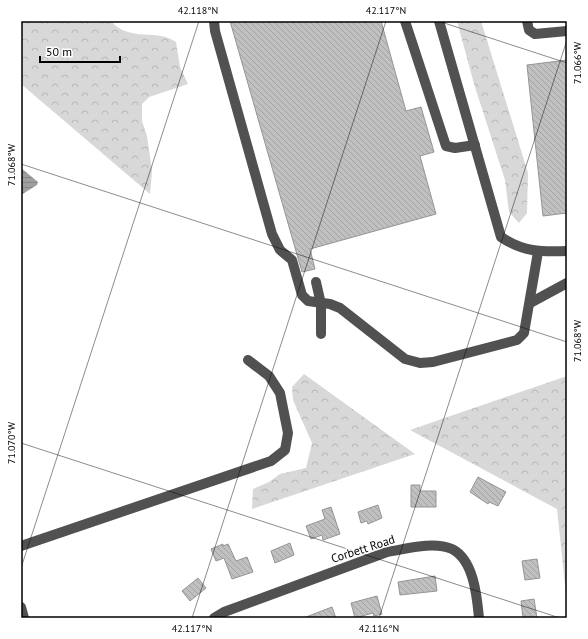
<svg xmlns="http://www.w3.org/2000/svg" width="588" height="639" font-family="'PT Sans',sans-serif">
<defs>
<pattern id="forest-crowns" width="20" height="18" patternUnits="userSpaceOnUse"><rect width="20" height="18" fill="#d8d8d8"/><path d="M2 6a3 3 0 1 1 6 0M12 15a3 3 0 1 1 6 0" fill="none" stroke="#b8b8b8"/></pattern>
<pattern id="water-rules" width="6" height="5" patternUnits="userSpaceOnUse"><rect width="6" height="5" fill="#9f9f9f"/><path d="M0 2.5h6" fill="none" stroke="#878787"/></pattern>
<pattern id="building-back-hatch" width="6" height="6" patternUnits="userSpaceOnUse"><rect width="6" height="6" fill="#c0c0c0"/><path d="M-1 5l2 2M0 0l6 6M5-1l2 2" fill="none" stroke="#a3a3a3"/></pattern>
</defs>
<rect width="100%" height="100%" fill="#fff"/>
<g fill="url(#forest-crowns)">
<path d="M 21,21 L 111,21 C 130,43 157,28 176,42 L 180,67 L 188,84 L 149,97 L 142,104 L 142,121 L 147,136 L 152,171 L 150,194 L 21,84 Z"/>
<path d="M 457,21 L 481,21 L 528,173 L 527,213 L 519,223 L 509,212 L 505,180 L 474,84 Z"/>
<path d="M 304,374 L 415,454 L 252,509 L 253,489 L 269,482 L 280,474 L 306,468 L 312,443 L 293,400 L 292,387 Z"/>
<path d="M 567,376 L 567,604 L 557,509 L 410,430 Z"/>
</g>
<path fill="url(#water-rules)" d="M 21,168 L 38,182 L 37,185 L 21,195 Z"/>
<g fill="url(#building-back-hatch)" stroke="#959595">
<path d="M 230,21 L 381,21 L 406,111 L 421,107 L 434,152 L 420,156 L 436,214 L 310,249 L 315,269 L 302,272 Z"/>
<path d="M 567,60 L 567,213 L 543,216 L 527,65 Z"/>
<path d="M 478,477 L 506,492 L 498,506 L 489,502 L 488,504 L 470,492 Z"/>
<path d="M 411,485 L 420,485 L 420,491 L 436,491 L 436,507 L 411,507 Z"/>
<path d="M 378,505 L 382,518 L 368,524 L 367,521 L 361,523 L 358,512 Z"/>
<path d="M 331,507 L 340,534 L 323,540 L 322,535 L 311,539 L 306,526 L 325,519 L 322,510 Z"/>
<path d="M 290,543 L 294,555 L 275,563 L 271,551 Z"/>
<path d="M 223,544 L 223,546 L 228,544 L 236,561 L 247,557 L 253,572 L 232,579 L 224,558 L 216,561 L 211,549 Z"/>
<path d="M 537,559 L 540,578 L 525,580 L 522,561 Z"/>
<path d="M 435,576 L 437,591 L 400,595 L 398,582 Z"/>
<path d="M 198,578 L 206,588 L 190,601 L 182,591 Z"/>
<path d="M 377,596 L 382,614 L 374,616 L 373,613 L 355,618 L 351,603 Z"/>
<path d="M 534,599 L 537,618 L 523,618 L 521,601 Z"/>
<path d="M 332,607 L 336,618 L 306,618 L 306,617 Z"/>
</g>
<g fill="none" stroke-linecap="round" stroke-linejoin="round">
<g stroke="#515151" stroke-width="10">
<path d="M 214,21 L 215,31 L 272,234 L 280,250 L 292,260 L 302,295 L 308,301 L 330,304 L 340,308 L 405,359 L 420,363 L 433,362 L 517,340 L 524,333 L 538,252"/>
<path d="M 405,21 L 446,146 L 455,148 L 475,145"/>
<path d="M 439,21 L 501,237 C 523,252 541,252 567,251"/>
<path d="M 527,21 L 529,30 L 535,34 L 567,31"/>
<path d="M 316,282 L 321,304 L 321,334"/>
<path d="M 530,303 L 567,283"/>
<path d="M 21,546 L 271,461 L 285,450 L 288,433 L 280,393 L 269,376 L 248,360"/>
<path d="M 21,607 L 24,618"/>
<path d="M 214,618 L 224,612 L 387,552 C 406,549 433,541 452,549 C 474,560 477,597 479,618"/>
</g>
</g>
<path fill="none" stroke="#000" stroke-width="1" stroke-opacity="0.45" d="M 438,21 L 567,63M 21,164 L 567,342M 21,443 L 560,618M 21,568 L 199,21M 192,618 L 386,21M 379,618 L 567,40M 566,618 L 567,616"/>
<g text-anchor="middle" stroke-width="3" stroke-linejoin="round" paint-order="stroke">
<g font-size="12" fill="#000" stroke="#fff">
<text transform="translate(363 549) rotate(-18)" y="4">Corbett Road</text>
</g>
</g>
<rect width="588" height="639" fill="none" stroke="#ffffff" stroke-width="44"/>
<path d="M40 56v6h80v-6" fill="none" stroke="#000000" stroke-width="2"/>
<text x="46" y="56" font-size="12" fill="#000000" stroke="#ffffff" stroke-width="3" paint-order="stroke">50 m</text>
<rect x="22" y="22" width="544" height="595" fill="none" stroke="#000" stroke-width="1.5"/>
<g font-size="10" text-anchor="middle" fill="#000">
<text x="198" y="14">42.118°N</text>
<text x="386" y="14">42.117°N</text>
<text transform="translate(577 63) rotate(-90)" y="4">71.066°W</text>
<text transform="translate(11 165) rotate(-90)" y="4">71.068°W</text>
<text transform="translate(577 341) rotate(-90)" y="4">71.068°W</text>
<text transform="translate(11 443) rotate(-90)" y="4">71.070°W</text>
<text x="192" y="632">42.117°N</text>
<text x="379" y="632">42.116°N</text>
</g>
</svg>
